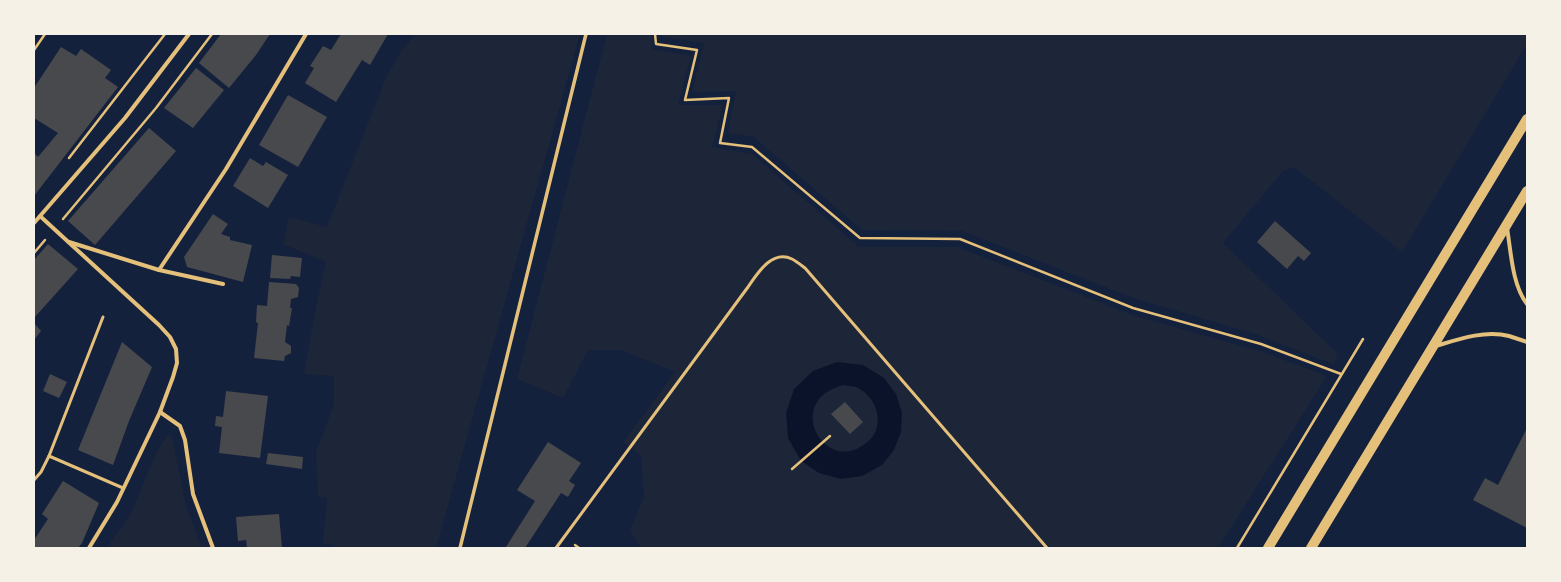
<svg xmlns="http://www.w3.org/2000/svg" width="1561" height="582" font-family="Arial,sans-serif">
<rect width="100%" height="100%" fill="#14213d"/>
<g fill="#1d2539">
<path d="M 416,34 L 580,34 L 436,548 L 334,548 L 334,545 L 323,544 L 327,498 L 318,497 L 316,452 L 334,404 L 334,376 L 304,374 L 315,312 L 326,262 L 283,244 L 289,217 L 327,227 L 386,78 L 401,51 Z"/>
<path d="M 607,34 L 651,34 L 652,49 L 691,56 L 678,105 L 723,105 L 712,147 L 752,154 L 859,247 L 957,247 L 1135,316 L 1263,352 L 1327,376 L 1218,548 L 642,548 L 630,531 L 644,497 L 641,455 L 623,442 L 675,372 L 622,350 L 588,350 L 563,398 L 517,379 Z"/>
<path d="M 663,34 L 1527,34 L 1527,44 L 1402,252 L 1294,167 L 1283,171 L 1223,243 L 1338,354 L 1333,364 L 1258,335 L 1134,298 L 962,231 L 862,230 L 754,137 L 728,133 L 736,91 L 692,92 L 704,43 L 663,37 Z"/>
<path d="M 167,436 L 172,437 L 186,506 L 202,548 L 107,548 C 115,535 126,523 133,509 C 144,485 151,458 167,436 Z"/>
</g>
<path fill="#0b132b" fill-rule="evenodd" d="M 837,362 L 863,365 L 884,378 L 896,394 L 902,413 L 901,432 L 894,450 L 882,465 L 862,476 L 841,479 L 819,473 L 801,461 L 788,438 L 786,413 L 794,389 L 813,371 ZM 844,385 C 848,386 852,386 856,387 C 872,394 882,413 876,430 C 874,437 868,442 862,446 C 822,472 784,399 844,385 Z"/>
<g fill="#48494c">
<path d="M 221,34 L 270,34 L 256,55 L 229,88 L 199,63 Z"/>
<path d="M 341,34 L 388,34 L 370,65 L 362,60 L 336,102 L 305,83 L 314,68 L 310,66 L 323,46 L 331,50 Z"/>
<path d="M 61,47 L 76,56 L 81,49 L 111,70 L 105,78 L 118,87 L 34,196 L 34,153 L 38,157 L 58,133 L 34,118 L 34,88 Z"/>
<path d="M 196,68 L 224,90 L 193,128 L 164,108 Z"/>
<path d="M 288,95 L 327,117 L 298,167 L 259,145 Z"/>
<path d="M 149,128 L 176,151 L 95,245 L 68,221 Z"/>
<path d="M 250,158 L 263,166 L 266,162 L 288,175 L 268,208 L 233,186 Z"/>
<path d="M 213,214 L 228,224 L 221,234 L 230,237 L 230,240 L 252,245 L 243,282 L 187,267 L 184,257 Z"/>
<path d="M 1275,221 L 1311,253 L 1304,261 L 1298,256 L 1287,269 L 1257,242 Z"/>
<path d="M 48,244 L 78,269 L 34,318 L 34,260 Z"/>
<path d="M 272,255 L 302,258 L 300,277 L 291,276 L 290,279 L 270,278 Z"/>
<path d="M 269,282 L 296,284 L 299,288 L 298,297 L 291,299 L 290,308 L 292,308 L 289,326 L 287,325 L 285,342 L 291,346 L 291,353 L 285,356 L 284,361 L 254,358 L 258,323 L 256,322 L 257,305 L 267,306 Z"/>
<path d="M 34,323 L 41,331 L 34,340 Z"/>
<path d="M 122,342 L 152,367 L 129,421 L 113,465 L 78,450 Z"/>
<path d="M 50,374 L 67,382 L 59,398 L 43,391 Z"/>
<path d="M 226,391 L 268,396 L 260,458 L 219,453 L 222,427 L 215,426 L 216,416 L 223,417 Z"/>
<path d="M 845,402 L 863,422 L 850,434 L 831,414 Z"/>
<path d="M 1527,428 L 1527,528 L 1473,500 L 1485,478 L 1498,485 Z"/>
<path d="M 548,442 L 581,463 L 569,481 L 575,485 L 568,497 L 561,493 L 525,548 L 508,548 L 506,547 L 535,501 L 517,490 Z"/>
<path d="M 268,453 L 303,457 L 302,469 L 266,464 Z"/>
<path d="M 63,481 L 99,503 L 82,543 L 78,548 L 34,548 L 34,540 L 48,519 L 42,514 Z"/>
<path d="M 279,514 L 282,548 L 247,548 L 246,540 L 238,541 L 236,517 Z"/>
</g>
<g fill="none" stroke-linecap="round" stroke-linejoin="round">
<g stroke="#e5c07b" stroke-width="2.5">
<path d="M 655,34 L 656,44 L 697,50 L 685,100 L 729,98 L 720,143 L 752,147 L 860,238 L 960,239 L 1133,308 L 1261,344 L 1341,374"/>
<path d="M 34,50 L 45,34"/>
<path d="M 69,158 L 165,34"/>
<path d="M 63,219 L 156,108 L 212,34"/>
<path d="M 34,253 L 45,240"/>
<path d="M 792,469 L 830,436"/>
<path d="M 575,545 L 579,548"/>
<path d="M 1237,548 L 1363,339"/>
</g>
<g stroke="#e5c07b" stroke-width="3">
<path d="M 49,456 L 123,488"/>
<path d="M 34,480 L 41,472 L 49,456 L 103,317"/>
<path d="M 556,548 L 748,287 C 757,274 772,249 792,259 C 796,261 801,265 805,268 L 1047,548"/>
</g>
<path stroke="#e5c07b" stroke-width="3.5" d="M 460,548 L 586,34"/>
<g stroke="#e5c07b" stroke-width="4">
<path d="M 40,216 L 159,325 L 170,337 L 176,349 L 177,363 L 173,377 L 160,412 L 117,502 L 89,548"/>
<path d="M 34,223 L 125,118 L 189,34"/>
<path d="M 1507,228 C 1511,251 1512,285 1527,304"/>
<path d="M 69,242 L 159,270 L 223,284"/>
<path d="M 159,270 L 226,169 L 306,34"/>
<path d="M 1436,346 C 1459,339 1485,330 1509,336 C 1515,338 1521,340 1527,342"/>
<path d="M 160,412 L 180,426 L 185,440 L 193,494 L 213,548"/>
</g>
<g stroke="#e5c07b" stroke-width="10">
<path d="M 1268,548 L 1527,119"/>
<path d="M 1311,548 L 1527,191"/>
</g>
</g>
<rect width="1561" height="582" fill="none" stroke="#f6f1e7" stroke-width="70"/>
</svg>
